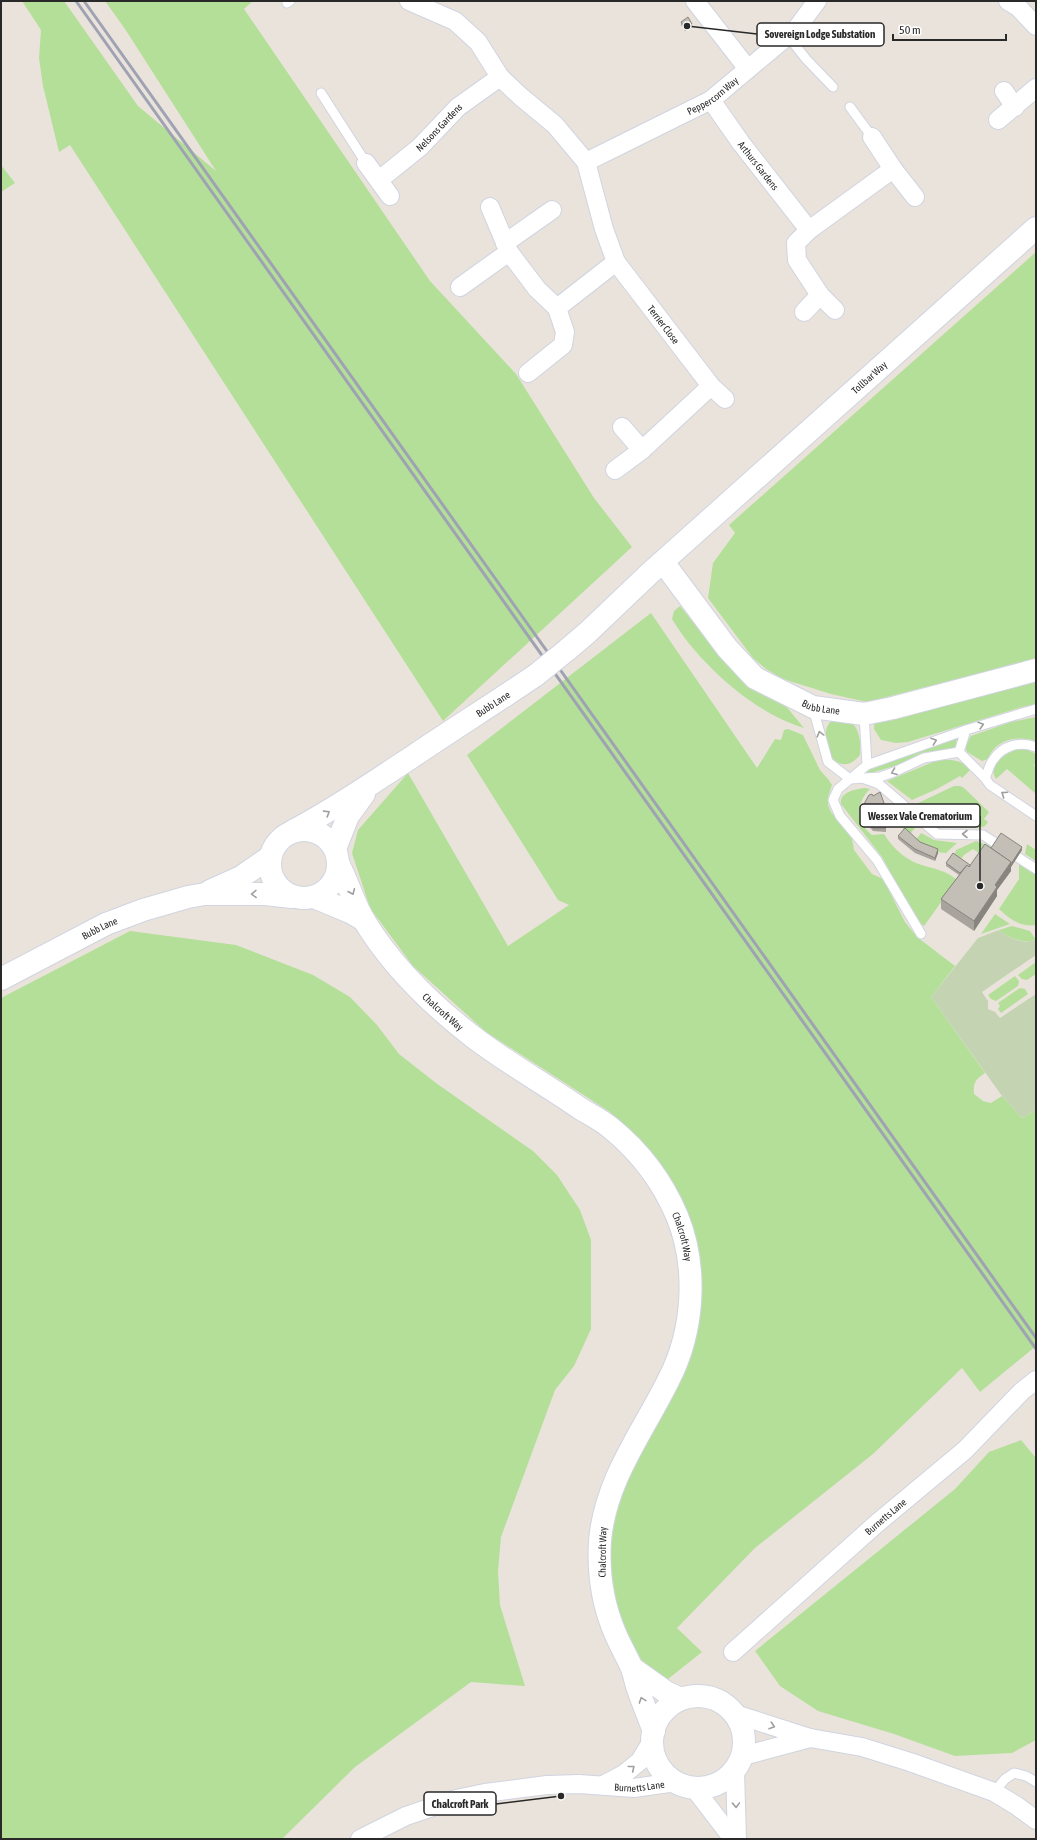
<svg xmlns="http://www.w3.org/2000/svg" width="1037" height="1840" font-family="'Asap Condensed',sans-serif">
<rect width="100%" height="100%" fill="#eae3db"/>
<g fill="#b4df99">
<path d="M 22,1 L 64,1 L 138,106 L 216,171 L 125,29 L 105,1 L 253,1 L 244,9 L 430,281 L 516,374 L 594,498 L 632,547 L 443,721 L 70,145 L 59,152 L 43,86 L 39,58 L 41,30 Z"/>
<path d="M 1,165 L 15,183 L 1,192 Z"/>
<path d="M 1036,252 L 1036,659 L 867,702 L 831,694 L 783,679 L 766,669 L 753,658 L 708,598 L 713,563 L 735,533 L 729,525 Z"/>
<path d="M 680,606 L 731,669 L 755,689 L 785,705 L 804,728 C 755,714 698,663 672,619 L 674,611 Z"/>
<path d="M 651,613 L 757,768 L 775,739 L 781,740 L 784,730 L 788,729 L 803,735 L 820,770 L 828,779 L 832,785 L 828,797 L 828,805 L 831,812 L 852,839 L 854,850 L 872,874 L 883,879 L 905,922 L 917,937 L 955,966 L 931,997 L 985,1073 C 976,1079 973,1082 974,1094 L 983,1101 L 991,1103 L 1002,1096 L 1022,1118 L 1036,1110 L 1036,1346 L 980,1392 L 962,1368 L 873,1454 L 755,1548 L 677,1628 L 702,1652 L 668,1679 L 648,1667 L 636,1654 L 615,1611 L 608,1563 L 614,1510 L 696,1320 L 653,1158 L 610,1112 L 486,1032 L 413,966 L 370,908 L 352,853 L 358,830 L 408,773 L 508,946 L 569,905 L 558,900 L 467,755 Z"/>
<path d="M 1036,676 L 1036,704 L 1022,707 L 908,742 L 896,743 L 881,740 L 874,729 L 875,717 Z"/>
<path d="M 1036,717 L 1036,741 C 1018,735 995,739 988,759 L 982,761 L 967,752 L 965,746 L 971,736 L 1011,722 Z"/>
<path d="M 833,719 C 837,720 844,719 848,721 C 860,725 861,744 860,755 C 837,784 812,737 833,719 Z"/>
<path d="M 958,736 L 956,743 L 957,748 L 921,753 L 898,765 L 867,774 L 863,773 L 868,768 Z"/>
<path d="M 1020,749 L 1028,750 L 1036,754 L 1036,761 L 1034,766 L 1036,768 L 1036,794 L 1007,769 L 996,779 C 986,764 1008,751 1020,749 Z"/>
<path d="M 941,760 C 953,759 962,761 971,769 L 962,778 L 960,776 L 937,789 L 912,800 L 887,781 L 933,762 Z"/>
<path d="M 954,786 L 960,786 L 964,788 L 989,812 L 984,819 L 988,822 L 985,826 L 980,828 L 953,827 L 942,824 L 916,804 Z"/>
<path d="M 865,788 L 870,789 C 855,804 856,822 872,835 L 884,834 C 893,849 908,862 925,866 C 937,869 948,872 957,880 L 924,926 L 916,919 L 882,857 L 841,804 C 839,792 856,789 865,788 Z"/>
<path d="M 900,814 L 906,821 L 915,828 L 909,835 L 898,824 L 897,816 Z"/>
<path d="M 921,833 L 934,840 L 957,843 L 946,853 L 936,852 L 915,841 Z"/>
<path d="M 976,841 L 992,847 L 987,854 L 983,856 L 973,849 L 964,855 L 960,860 L 954,856 L 956,850 Z"/>
<path d="M 1027,844 L 1036,850 L 1036,861 L 1025,854 Z"/>
<path d="M 1019,862 L 1036,874 L 1036,925 C 1021,927 1010,920 999,909 L 1019,879 Z"/>
<path d="M 995,914 L 1010,924 L 981,934 Z"/>
<path d="M 1012,926 L 1030,931 L 1036,940 C 1023,944 1008,938 999,930 Z"/>
<path d="M 130,931 L 236,945 L 313,975 L 350,997 L 377,1025 L 399,1054 L 436,1083 L 533,1151 L 557,1175 L 580,1210 L 591,1240 L 591,1329 L 574,1366 L 555,1390 L 501,1537 L 498,1571 L 500,1605 L 525,1686 L 471,1682 L 355,1767 L 282,1839 L 1,1839 L 1,998 Z"/>
<path d="M 1036,962 L 1036,974 L 1027,980 L 1022,979 L 1018,975 Z"/>
<path d="M 1015,976 L 1019,981 L 1018,986 L 996,1001 L 991,999 L 988,995 Z"/>
<path d="M 1020,988 L 1025,989 L 1028,994 L 1001,1013 L 998,1009 L 1000,1006 L 998,1003 Z"/>
<path d="M 1021,1440 L 1036,1458 L 1036,1740 L 1012,1753 L 955,1756 L 894,1734 L 818,1711 L 780,1686 L 755,1651 L 955,1489 L 989,1452 Z"/>
</g>
<path fill="#c4d4b3" d="M 999,930 C 1009,939 1024,944 1036,940 L 1036,955 L 982,992 L 988,1001 L 988,1009 L 995,1012 L 1000,1018 L 1036,994 L 1036,1110 L 1022,1118 L 1002,1096 L 931,997 L 978,938 Z"/>
<g fill="none" stroke-linecap="round" stroke-linejoin="round">
<g stroke="#d0d4e1" stroke-width="11">
<g id="lane">
<path d="M 287,3 L 290,1"/>
<path d="M 788,36 L 806,59 L 833,87"/>
<path d="M 321,93 L 366,163"/>
<path d="M 850,107 L 872,137"/>
<path d="M 813,708 L 828,762 L 850,779 L 880,777 L 894,772 L 924,758 L 959,752 L 985,778 L 990,785 L 1036,816"/>
<path d="M 864,714 L 867,765 L 966,730"/>
<path d="M 959,752 L 966,730 L 1036,709"/>
<path d="M 867,765 L 838,789 L 833,800 L 840,816 L 877,860 L 921,934"/>
<path d="M 985,778 C 988,772 989,765 993,760 C 1003,745 1020,741 1036,747"/>
<path d="M 865,779 L 879,784 L 937,834 L 983,835 L 1036,869"/>
<path d="M 994,1792 L 1005,1779 L 1014,1773 L 1026,1776 L 1036,1782"/>
</g>
</g>
<g stroke="#d0d4e1" stroke-width="20">
<g id="street">
<path id="s1" d="M 409,1 L 455,21 L 478,42 L 500,77 L 520,96 L 555,125 L 586,162 L 604,229 L 616,262 L 711,386 L 725,399"/>
<path d="M 695,1 L 748,69"/>
<path d="M 1008,1 L 1018,7 L 1036,26"/>
<path d="M 1004,91 L 1015,107"/>
<path id="s2" d="M 711,100 L 741,143 L 809,230"/>
<path d="M 998,120 L 1036,88"/>
<path d="M 872,137 L 893,169 L 915,197"/>
<path id="s3" d="M 586,162 L 711,100 L 797,28 L 817,1"/>
<path d="M 366,163 L 390,196"/>
<path id="s4" d="M 379,180 L 420,147 L 458,107 L 500,77"/>
<path d="M 490,207 L 509,252 L 537,289 L 557,308 L 565,332 L 563,345 L 528,373"/>
<path d="M 505,243 L 552,210"/>
<path d="M 460,287 L 509,252"/>
<path d="M 557,308 L 616,262"/>
<path d="M 835,310 L 820,295 L 797,260 L 796,243 L 809,230 L 893,169"/>
<path d="M 804,312 L 820,295"/>
<path d="M 622,427 L 642,450"/>
<path d="M 615,470 L 642,450 L 711,386"/>
<path id="s5" d="M 733,1652 L 875,1525 L 965,1450 L 1022,1391 L 1036,1380"/>
<path d="M 735,1714 L 810,1738 L 862,1747 L 910,1762 L 994,1792 L 1017,1806 L 1036,1820"/>
<path d="M 743,1756 L 810,1738"/>
<path d="M 735,1771 L 737,1839"/>
<path d="M 603,1785 L 624,1774 L 640,1761 L 652,1741"/>
<path d="M 694,1788 L 733,1839"/>
<path id="s6" d="M 360,1839 L 406,1816 L 456,1799 L 485,1793 L 547,1785 L 579,1784 L 634,1788 L 676,1782"/>
</g>
</g>
<g stroke="#d0d4e1" stroke-width="24">
<g id="secondary">
<path id="s7" d="M 663,562 L 727,648 L 755,678 L 813,707 L 864,714 L 893,708 L 1036,670"/>
<path id="s8" d="M 567,650 L 587,633 L 650,573 L 1036,228"/>
<circle cx="304" cy="864" r="34"/>
<path id="s9" d="M 293,831 C 335,809 372,783 412,757 C 453,729 495,703 536,675"/>
<path d="M 335,849 L 348,816 L 364,794"/>
<path id="s10" d="M 339,865 C 348,883 355,906 365,922 C 392,966 432,1005 472,1036 C 507,1063 545,1084 581,1109 C 591,1115 603,1121 612,1129 C 640,1152 663,1183 677,1216 C 698,1267 694,1330 669,1379 C 643,1432 605,1480 600,1541 C 598,1572 603,1605 615,1633 C 620,1645 626,1655 631,1666 C 634,1673 635,1680 637,1686 C 642,1701 648,1716 654,1731"/>
<path d="M 210,891 L 241,877 L 270,857"/>
<path d="M 314,897 L 350,912 L 364,920"/>
<path id="s11" d="M 1,979 L 106,924 L 143,910 L 188,897 L 205,894 L 265,894 L 292,897"/>
<path d="M 632,1668 L 666,1692 L 681,1699"/>
<circle cx="698" cy="1742" r="46"/>
</g>
</g>
<use href="#lane" stroke="#fff" stroke-width="9"/>
<use href="#street" stroke="#fff" stroke-width="18"/>
<use href="#secondary" stroke="#fff" stroke-width="22"/>
<g stroke="#9ea2b2" stroke-width="3">
<path d="M 76,1 L 1036,1349"/>
<path d="M 84,1 L 1036,1338"/>
</g>
<g stroke="#d0d4e1" stroke-width="24" stroke-linecap="butt">
<path id="secondary-bridge" d="M 536,675 L 567,650"/>
</g>
<use href="#secondary-bridge" stroke="#fff" stroke-width="22"/>
</g>
<g fill="#a8a39d">
<path d="M 681,22 L 692,27 L 685,31 L 681,25 Z"/>
<path d="M 873,796 L 884,806 L 881,809 L 881,814 L 886,816 L 886,832 L 873,831 L 866,823 L 863,814 L 863,811 Z"/>
<path d="M 898,836 L 920,842 L 938,853 L 935,861 L 915,853 L 898,839 Z"/>
<path d="M 1022,850 L 1011,867 L 1011,871 L 997,890 L 997,896 L 974,931 L 941,909 L 941,899 L 959,875 L 946,866 L 946,863 L 970,866 Z"/>
</g>
<g fill="#88857f">
<path d="M 692,24 L 692,27 L 685,31 L 685,28 Z"/>
<path d="M 884,803 L 884,806 L 880,810 L 880,806 Z"/>
<path d="M 1022,847 L 1022,850 L 1011,867 L 1011,871 L 997,890 L 997,896 L 974,931 L 974,921 L 995,885 Z"/>
<path d="M 938,849 L 938,853 L 935,861 L 935,858 Z"/>
</g>
<g fill="#c3beb6" stroke="#88857f">
<path d="M 688,17 L 692,24 L 685,28 L 681,22 Z"/>
<path d="M 880,792 L 884,803 L 880,806 L 881,814 L 886,816 L 886,828 L 873,828 L 866,820 L 863,811 L 865,802 L 869,795 L 872,794 L 873,796 Z"/>
<path d="M 905,828 L 920,842 L 938,849 L 935,858 L 915,849 L 898,836 Z"/>
<path d="M 1001,833 L 1022,847 L 1011,864 L 1011,862 L 991,848 Z"/>
<path d="M 985,844 L 1011,862 L 995,885 L 997,887 L 974,921 L 941,899 L 967,865 L 969,867 Z"/>
<path d="M 953,853 L 970,865 L 969,867 L 967,865 L 960,873 L 946,863 Z"/>
</g>
<defs><path id="oneway-chevron" d="M-2-3.5L2.5 0L-2 3.5" fill="none" stroke-width="1.6" stroke-linecap="round" stroke-linejoin="round"/></defs>
<g stroke="#9f9f9f">
<use href="#oneway-chevron" transform="translate(981 725) rotate(-17)"/>
<use href="#oneway-chevron" transform="translate(820 734) rotate(-105)"/>
<use href="#oneway-chevron" transform="translate(934 741) rotate(-19)"/>
<use href="#oneway-chevron" transform="translate(894 772) rotate(159)"/>
<use href="#oneway-chevron" transform="translate(1004 794) rotate(-146)"/>
<use href="#oneway-chevron" transform="translate(327 813) rotate(-32)"/>
<use href="#oneway-chevron" transform="translate(965 834) rotate(180)"/>
<use href="#oneway-chevron" transform="translate(352 892) rotate(67)"/>
<use href="#oneway-chevron" transform="translate(254 894) rotate(179)"/>
<use href="#oneway-chevron" transform="translate(642 1700) rotate(-110)"/>
<use href="#oneway-chevron" transform="translate(772 1726) rotate(18)"/>
<use href="#oneway-chevron" transform="translate(632 1768) rotate(-39)"/>
<use href="#oneway-chevron" transform="translate(736 1805) rotate(88)"/>
</g>
<g text-anchor="middle" stroke-width="3.5" stroke-linejoin="round" paint-order="stroke">
<g font-size="10" fill="#292929" stroke="#fff">
<text dy="4" stroke="none"><textPath href="#s3" startOffset="143">Peppercorn Way</textPath></text>
<text dy="4" stroke="none"><textPath href="#s4" startOffset="80">Nelsons Gardens</textPath></text>
<text dy="4" stroke="none"><textPath href="#s2" startOffset="81">Arthurs Gardens</textPath></text>
<text dy="4" stroke="none"><textPath href="#s1" startOffset="427">Terrier Close</textPath></text>
<text dy="4" stroke="none"><textPath href="#s8" startOffset="407">Tollbar Way</textPath></text>
<text dy="4" stroke="none"><textPath href="#s9" startOffset="237">Bubb Lane</textPath></text>
<text dy="4" stroke="none"><textPath href="#s7" startOffset="221">Bubb Lane</textPath></text>
<text dy="4" stroke="none"><textPath href="#s11" startOffset="111">Bubb Lane</textPath></text>
<text dy="4" stroke="none"><textPath href="#s10" startOffset="182">Chalcroft Way</textPath></text>
<text dy="4" stroke="none"><textPath href="#s10" startOffset="519">Chalcroft Way</textPath></text>
<text dy="4" stroke="none"><textPath href="#s5" startOffset="204">Burnetts Lane</textPath></text>
<text transform="translate(602 1552) rotate(-89)" y="4">Chalcroft Way</text>
<text dy="4" stroke="none"><textPath href="#s6" startOffset="289">Burnetts Lane</textPath></text>
</g>
</g>
<path fill="none" stroke="#292929" stroke-width="1.5" d="M687 26L757 34M980 886L980 816M561 1796L496 1804"/>
<g fill="#292929" stroke="#fff" stroke-width="1.5">
<circle cx="687" cy="26" r="4"/>
<circle cx="980" cy="886" r="4"/>
<circle cx="561" cy="1796" r="4"/>
</g>
<g fill="#fff" stroke="#292929" stroke-width="1.5">
<rect x="757" y="23" width="127" height="23" rx="4"/>
<rect x="860" y="804" width="120" height="23" rx="4"/>
<rect x="424" y="1792" width="72" height="23" rx="4"/>
</g>
<g font-size="11" text-anchor="middle" font-weight="bold" fill="#292929">
<text x="820" y="38">Sovereign Lodge Substation</text>
<text x="920" y="820">Wessex Vale Crematorium</text>
<text x="460" y="1808">Chalcroft Park</text>
</g>
<rect width="1037" height="1840" fill="none" stroke="#292929" stroke-width="4"/>
<path d="M893 34v6h113v-6" fill="none" stroke="#292929" stroke-width="2"/>
<text x="899" y="34" font-size="12" fill="#292929" stroke="#ffffff" stroke-width="3" paint-order="stroke">50 m</text>
</svg>
